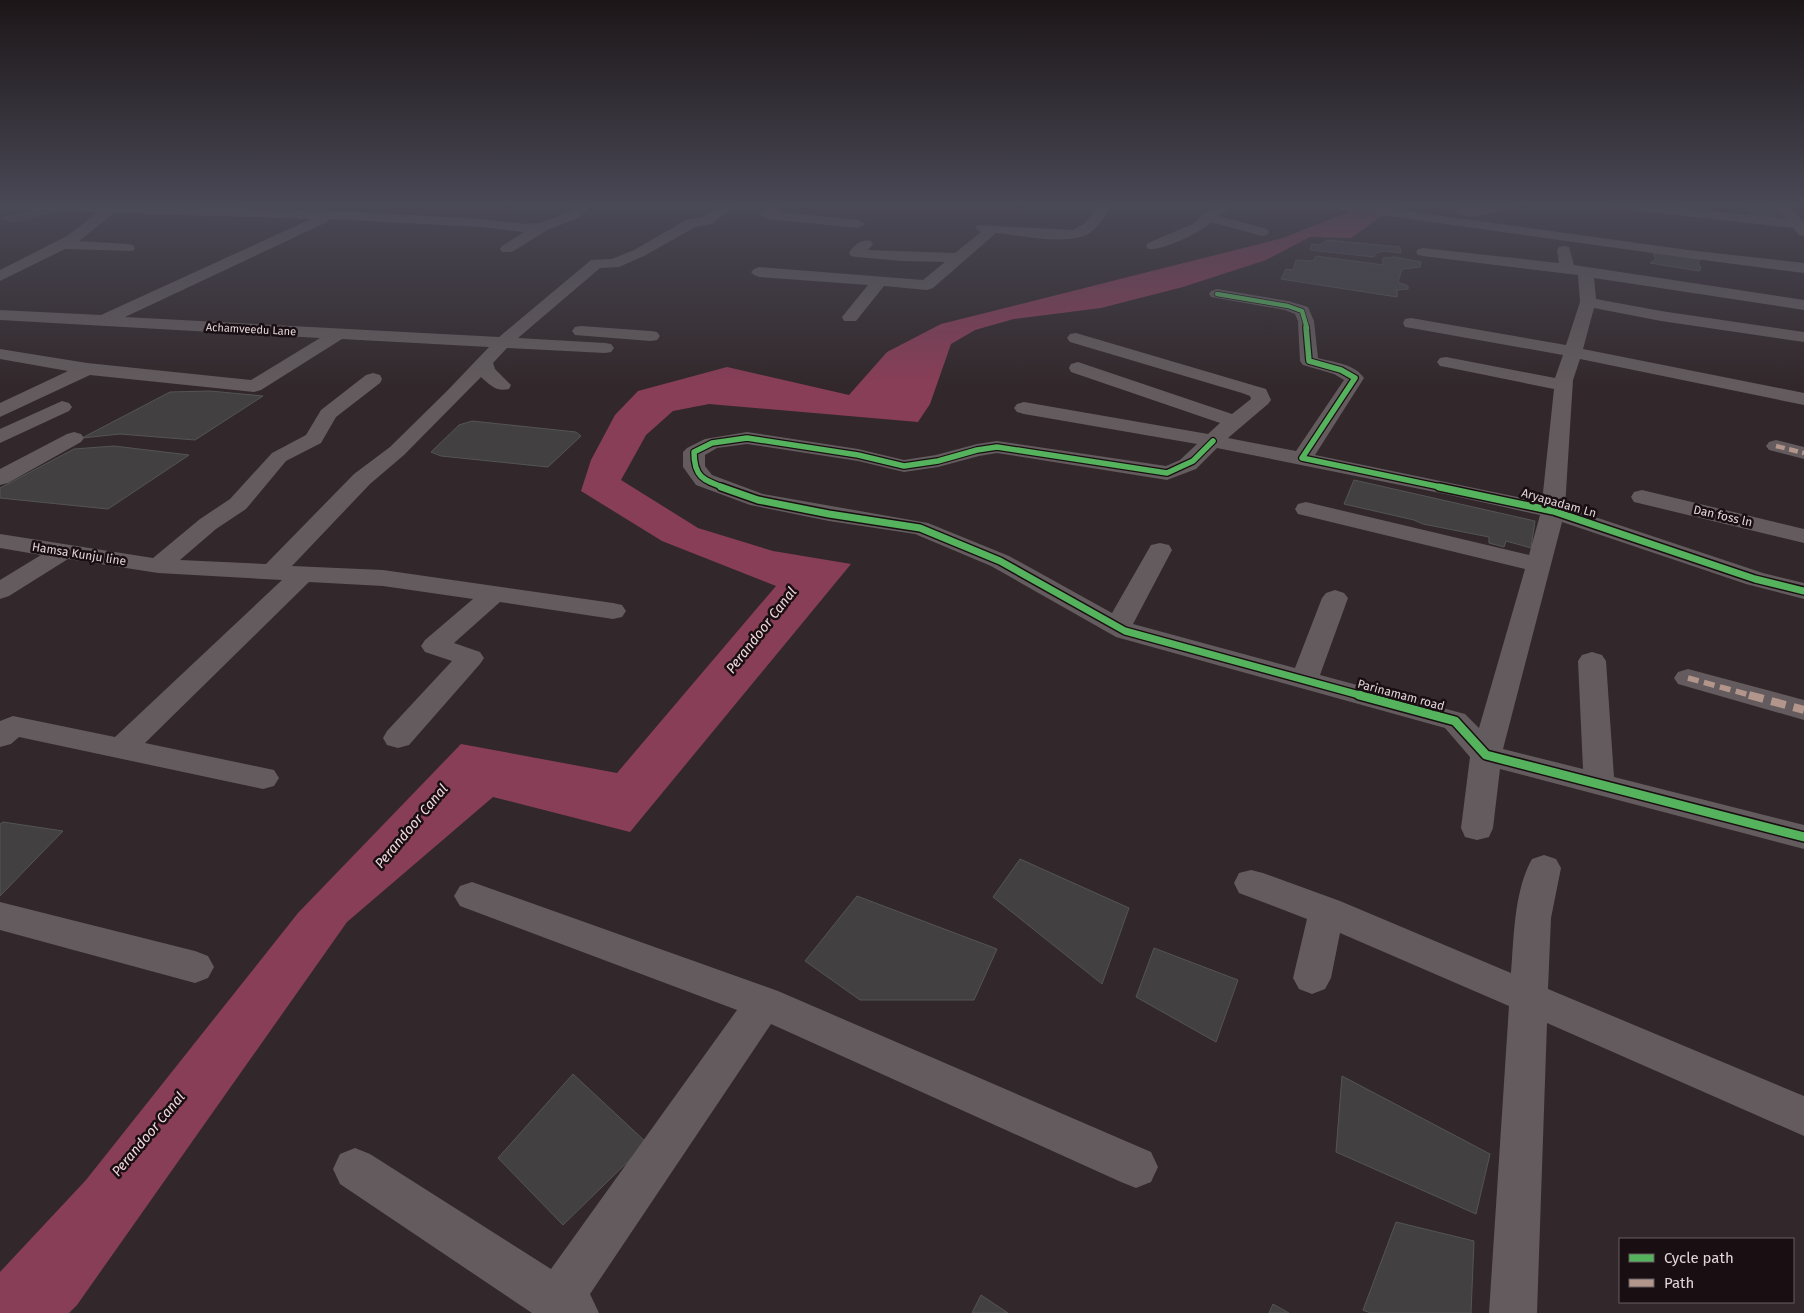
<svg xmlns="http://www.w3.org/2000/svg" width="1804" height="1313" font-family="'Fira Sans',sans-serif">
<rect width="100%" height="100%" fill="#32282b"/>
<path fill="#893e57" d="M 1356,204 L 1399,204 L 1351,238 L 1310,237 L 1266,260 L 1183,287 L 1101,308 L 1014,319 L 975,330 L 951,344 L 930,404 L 918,422 L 709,404 L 673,411 L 646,435 L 621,480 L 698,528 L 773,551 L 851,564 L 630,832 L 493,797 L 347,922 L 77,1305 L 69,1313 L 0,1313 L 0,1272 L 86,1180 L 298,913 L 461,744 L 617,773 L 776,586 L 662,541 L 581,491 L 591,460 L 615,415 L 638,391 L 727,367 L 849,395 L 887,352 L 941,324 L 1283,238 L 1348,212 Z"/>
<g fill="#424041" stroke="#545455">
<path d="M 1747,207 L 1777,210 L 1783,219 L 1752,216 Z"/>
<path d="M 46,208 L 56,211 L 13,222 L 2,218 Z"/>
<path d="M 1327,240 L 1400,247 L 1401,253 L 1384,251 L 1375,253 L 1374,257 L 1310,250 L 1312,244 L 1320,245 Z"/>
<path d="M 1669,251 L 1700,260 L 1698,263 L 1701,268 L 1699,271 L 1650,263 L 1656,259 L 1653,254 Z"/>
<path d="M 1316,256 L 1383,265 L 1383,258 L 1395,257 L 1421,262 L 1420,267 L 1402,269 L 1398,282 L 1408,286 L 1408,289 L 1397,290 L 1397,297 L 1281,279 L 1286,269 L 1293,270 L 1296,260 L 1313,261 Z"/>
<path d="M 210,391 L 263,396 L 195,440 L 120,434 L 82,438 L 170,392 Z"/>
<path d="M 472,421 L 576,432 L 581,436 L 548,467 L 441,456 L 431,452 L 459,425 Z"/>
<path d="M 114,446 L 189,455 L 108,509 L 0,498 L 0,488 L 74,449 Z"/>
<path d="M 1354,480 L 1535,521 L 1531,548 L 1506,541 L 1504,547 L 1489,543 L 1489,537 L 1423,524 L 1414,520 L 1344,504 Z"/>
<path d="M 3,822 L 63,831 L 0,896 L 0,824 Z"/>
<path d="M 1020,859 L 1129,908 L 1102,984 L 993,897 Z"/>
<path d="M 857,896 L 997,949 L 974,1000 L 860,1000 L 805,961 Z"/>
<path d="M 1154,948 L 1238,980 L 1216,1042 L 1136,997 Z"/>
<path d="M 573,1074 L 647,1143 L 563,1225 L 498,1158 Z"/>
<path d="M 1342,1076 L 1490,1154 L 1476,1214 L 1336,1152 Z"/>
<path d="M 1396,1222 L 1474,1241 L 1471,1313 L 1370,1313 L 1363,1310 Z"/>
<path d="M 981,1295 L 1008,1313 L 972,1313 Z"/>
<path d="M 1273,1304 L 1289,1313 L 1269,1313 Z"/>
</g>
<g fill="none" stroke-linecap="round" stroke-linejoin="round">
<g fill="#635b5d" fill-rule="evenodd">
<path d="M 0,204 L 123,204 L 356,212 L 481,219 L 525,224 L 540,223 L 569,212 L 581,204 L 595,204 L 579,218 L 547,230 L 512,252 L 502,252 L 500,249 L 502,246 L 524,232 L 481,227 L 329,219 L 327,222 L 125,317 L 499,337 L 591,260 L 612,259 L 634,250 L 686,220 L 703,217 L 722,204 L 736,204 L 712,224 L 695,227 L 644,256 L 619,267 L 600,268 L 518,338 L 605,343 L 611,344 L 614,348 L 611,352 L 605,353 L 507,348 L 493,363 L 495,369 L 511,385 L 509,389 C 496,392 490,385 481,377 L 404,455 L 370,484 L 292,566 L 383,570 L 613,603 L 622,605 L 626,611 L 622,617 L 613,619 L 500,602 L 454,643 L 480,652 L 484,658 L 480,664 L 409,745 L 398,748 L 387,745 L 383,738 L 387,731 L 452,661 L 425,652 L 421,646 L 425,640 L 473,599 L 383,586 L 309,582 L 145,743 L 274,770 L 279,778 L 274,786 L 263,789 L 19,737 L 11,744 L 0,747 L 0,721 L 13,716 L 115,737 L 282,580 L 158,573 L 68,559 L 9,596 L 0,599 L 0,580 L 41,555 L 0,548 L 0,534 L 153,558 L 200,519 L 230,499 L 272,453 L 306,435 L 321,410 L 366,375 L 373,373 L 380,375 L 382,379 L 380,383 L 336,417 L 321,443 L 286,461 L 246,509 L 216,529 L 180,560 L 266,564 L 354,474 L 390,447 L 447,391 L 489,347 L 342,339 L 261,390 L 254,392 L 90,375 L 0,417 L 0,403 L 68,371 L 0,359 L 0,349 L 87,363 L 251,380 L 320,338 L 0,320 L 0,310 L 101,315 L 311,219 L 114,213 L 79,241 L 128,244 L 133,245 L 135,248 L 133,251 L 65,249 L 0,281 L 0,270 L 67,236 L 98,212 L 0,209 Z"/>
<path d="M 766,204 L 784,204 L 785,207 L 780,212 L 858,220 L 865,224 L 858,228 L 767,219 L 760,215 L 769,207 Z"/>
<path d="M 1100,204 L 1113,204 C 1106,213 1100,225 1091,232 C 1071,247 1021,235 996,233 L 933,288 L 927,290 L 884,286 L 856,321 L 844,321 L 842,317 L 868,285 L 759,277 L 754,275 L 751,272 L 754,269 L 759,267 L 923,280 L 945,262 L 902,261 L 856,257 L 851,256 L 849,253 C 854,245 861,239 871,241 L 873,244 L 868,250 L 955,253 L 981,232 L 975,228 L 977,225 L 1073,230 L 1085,223 Z"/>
<path d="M 1219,204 L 1234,204 L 1219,216 L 1267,229 L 1269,232 L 1267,235 L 1262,236 L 1211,222 C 1202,232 1160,252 1148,249 L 1146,246 L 1148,243 L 1195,223 L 1203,214 Z"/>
<path d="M 1324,204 L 1356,204 L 1688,250 L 1804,263 L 1804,273 L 1688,258 L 1331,208 Z"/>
<path d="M 1494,204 L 1513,204 L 1511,207 C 1497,211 1466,223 1455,211 L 1462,207 L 1479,208 Z"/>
<path d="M 1605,204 L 1644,204 L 1804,221 L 1804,229 L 1612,208 Z"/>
<path d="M 1564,246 L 1569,247 L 1574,265 L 1804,300 L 1804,310 L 1594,278 L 1596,299 L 1661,311 L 1804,332 L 1804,342 L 1661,321 L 1594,308 L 1583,349 L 1804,393 L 1804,405 L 1580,359 L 1573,380 L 1565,507 L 1763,573 L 1804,583 L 1804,599 L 1746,584 L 1562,522 L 1503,749 L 1583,769 L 1578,661 L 1582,655 L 1592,652 L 1602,655 L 1606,661 L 1614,777 L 1804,825 L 1804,849 L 1500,769 L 1493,828 L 1489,837 L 1477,840 L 1465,837 L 1461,828 L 1470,757 L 1445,728 L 1116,637 L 991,566 L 915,534 L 829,521 L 750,505 L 696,485 L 683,467 L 683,452 L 687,448 L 705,439 L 747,432 L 858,449 L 904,460 L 936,455 L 977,444 L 997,441 L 1166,466 L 1180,460 L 1197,444 L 1024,414 L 1017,412 L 1014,408 L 1017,404 L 1024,402 L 1208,434 L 1220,423 L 1071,372 L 1069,368 L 1071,364 L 1078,362 L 1232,414 L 1251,399 L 1250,396 L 1242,393 L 1070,342 L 1067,338 L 1070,334 L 1076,333 L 1266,389 L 1271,400 L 1268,404 L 1228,438 L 1296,451 L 1344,380 L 1334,374 L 1303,365 L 1300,361 L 1298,321 L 1295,314 L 1285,310 L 1211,297 L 1209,294 L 1211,291 L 1217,289 L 1288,301 L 1308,307 L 1314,321 L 1318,358 C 1333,362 1355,364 1364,378 L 1315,455 L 1542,502 L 1554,389 L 1446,367 L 1440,366 L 1437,362 L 1440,358 L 1446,357 L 1555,378 L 1563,355 L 1411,328 L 1405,327 L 1403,323 L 1405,319 L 1411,318 L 1566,345 L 1580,302 L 1578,275 L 1423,256 L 1418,255 L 1416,252 L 1418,249 L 1423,248 L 1559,263 L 1557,250 L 1559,247 ZM 747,444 L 858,461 L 904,472 L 938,467 L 979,456 L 997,453 L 1167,480 L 1196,469 L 1217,448 L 1450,495 L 1540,515 L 1529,555 L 1306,502 L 1298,504 L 1295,509 L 1298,514 L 1525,569 L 1479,728 L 1465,714 L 1320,675 L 1348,598 L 1344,593 L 1335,590 L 1326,593 L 1322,598 L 1295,668 L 1133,624 L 1172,550 L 1169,545 L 1160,543 L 1151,545 L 1112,613 L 1009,556 L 928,523 L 763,494 L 712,475 L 705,466 L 705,455 L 717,448 Z"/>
<path d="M 581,326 L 651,331 L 657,332 L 660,336 L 657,340 L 651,341 L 575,335 L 572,331 L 575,327 Z"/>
<path d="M 62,401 L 69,403 L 72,407 L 69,411 L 0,443 L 0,429 Z"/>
<path d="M 74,432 L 81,434 L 84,438 L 81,442 L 8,483 L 0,485 L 0,469 L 67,434 Z"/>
<path d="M 1776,440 L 1804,447 L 1804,459 L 1769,450 L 1766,446 L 1769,442 Z"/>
<path d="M 1642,490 L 1804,529 L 1804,543 L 1634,502 L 1631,497 L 1634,492 Z"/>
<path d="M 1688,669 L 1804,700 L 1804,720 L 1678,684 L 1674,678 L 1678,672 Z"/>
<path d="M 1544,855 L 1556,859 L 1561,868 L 1551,918 L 1548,989 L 1804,1096 L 1804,1136 L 1547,1023 L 1537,1313 L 1489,1313 L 1509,1006 L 1340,933 L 1331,978 L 1325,989 L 1312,994 L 1299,989 L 1293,978 L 1307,919 L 1239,893 L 1234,883 L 1239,873 L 1251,870 L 1263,873 L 1340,901 L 1511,973 C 1514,936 1514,891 1532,859 Z"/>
<path d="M 472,882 L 778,991 L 1151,1152 L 1158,1167 L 1151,1182 L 1136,1188 L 1121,1182 L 771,1024 L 590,1294 L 599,1313 L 532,1313 L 340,1184 L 333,1169 L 340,1154 L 355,1148 L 370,1154 L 551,1269 L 737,1010 L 460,906 L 454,896 L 460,886 Z"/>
<path d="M 0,902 L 195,951 L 208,956 L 214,967 L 208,978 L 195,983 L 0,930 Z"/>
</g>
<path fill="#6a5e61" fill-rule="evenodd" d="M 1774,204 L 1788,204 L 1804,223 L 1804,236 L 1799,235 Z"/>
<path stroke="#b2968c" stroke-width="4.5" stroke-dasharray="9 4.5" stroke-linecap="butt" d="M 1776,446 L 1804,453"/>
<path stroke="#b2968c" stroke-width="5.5" stroke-dasharray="11 5.5" stroke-linecap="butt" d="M 1688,678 L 1753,696"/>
<path stroke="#b2968c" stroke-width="8" stroke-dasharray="15 8" stroke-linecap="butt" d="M 1749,695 L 1804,710"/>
<g stroke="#190f12" stroke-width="6">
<path id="cycleway-far3" d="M 1217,294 L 1288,306 L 1302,311 L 1307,328"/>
</g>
<g stroke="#190f12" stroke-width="8">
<g id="cycleway-far2">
<path d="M 1306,327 L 1309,361 L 1341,370 L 1355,378 L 1302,458 L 1445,488"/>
<path d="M 725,488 C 703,480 694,477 694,452 L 712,443 L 747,438 L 858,455 L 904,466 L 938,461 L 977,450 L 997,447 L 1167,473 L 1193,461 L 1213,441"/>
</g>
</g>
<g stroke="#190f12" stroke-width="10">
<g id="cycleway-far1">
<path d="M 721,487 L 758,500 L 829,514 L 920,528 L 1000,561 L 1125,631 L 1363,696"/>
<path d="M 1439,487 L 1553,511 L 1755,579 L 1804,591"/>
</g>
</g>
<g stroke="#190f12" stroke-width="12">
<path id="cycleway" d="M 1359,695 L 1455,721 L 1486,755 L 1804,837"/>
</g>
<use href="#cycleway-far3" stroke="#56b35d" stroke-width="4.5"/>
<use href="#cycleway-far2" stroke="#56b35d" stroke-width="5.5"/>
<use href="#cycleway-far1" stroke="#56b35d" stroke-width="7"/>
<use href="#cycleway" stroke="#56b35d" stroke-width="9"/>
</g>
<linearGradient id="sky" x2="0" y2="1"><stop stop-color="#1c1618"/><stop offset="0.53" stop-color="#494855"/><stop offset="1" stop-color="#494855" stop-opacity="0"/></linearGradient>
<rect width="1804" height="387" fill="url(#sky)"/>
<g text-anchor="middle" stroke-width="5" stroke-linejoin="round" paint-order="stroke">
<g font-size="11" fill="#e2d4d8" stroke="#190f12">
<text transform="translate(251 329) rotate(3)" y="4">Achamveedu Lane</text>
</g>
<g font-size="12" fill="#e2d4d8" stroke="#190f12">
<text transform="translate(1559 503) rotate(16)" y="4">Aryapadam Ln</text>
<text transform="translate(1723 516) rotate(13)" y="4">Dan foss ln</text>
<text transform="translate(79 554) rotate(9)" y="4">Hamsa Kunju line</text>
<text transform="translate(1401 695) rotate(15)" y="4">Parinamam road</text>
</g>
<g font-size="14" font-style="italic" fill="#f3dae0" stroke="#190f12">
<text transform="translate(761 630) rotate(-52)" y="5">Perandoor Canal</text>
<text transform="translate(411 826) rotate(-50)" y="5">Perandoor Canal</text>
<text transform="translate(148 1134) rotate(-50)" y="5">Perandoor Canal</text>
</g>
</g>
<rect x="1619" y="1238" width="175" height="65" fill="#190f12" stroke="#695e61"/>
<rect x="1629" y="1254" width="25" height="8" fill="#56b35d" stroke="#695e61"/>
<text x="1664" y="1263" font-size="15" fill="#e2d4d8">Cycle path</text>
<rect x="1629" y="1279" width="25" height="8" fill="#b2968c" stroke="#695e61"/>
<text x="1664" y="1288" font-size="15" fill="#e2d4d8">Path</text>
</svg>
